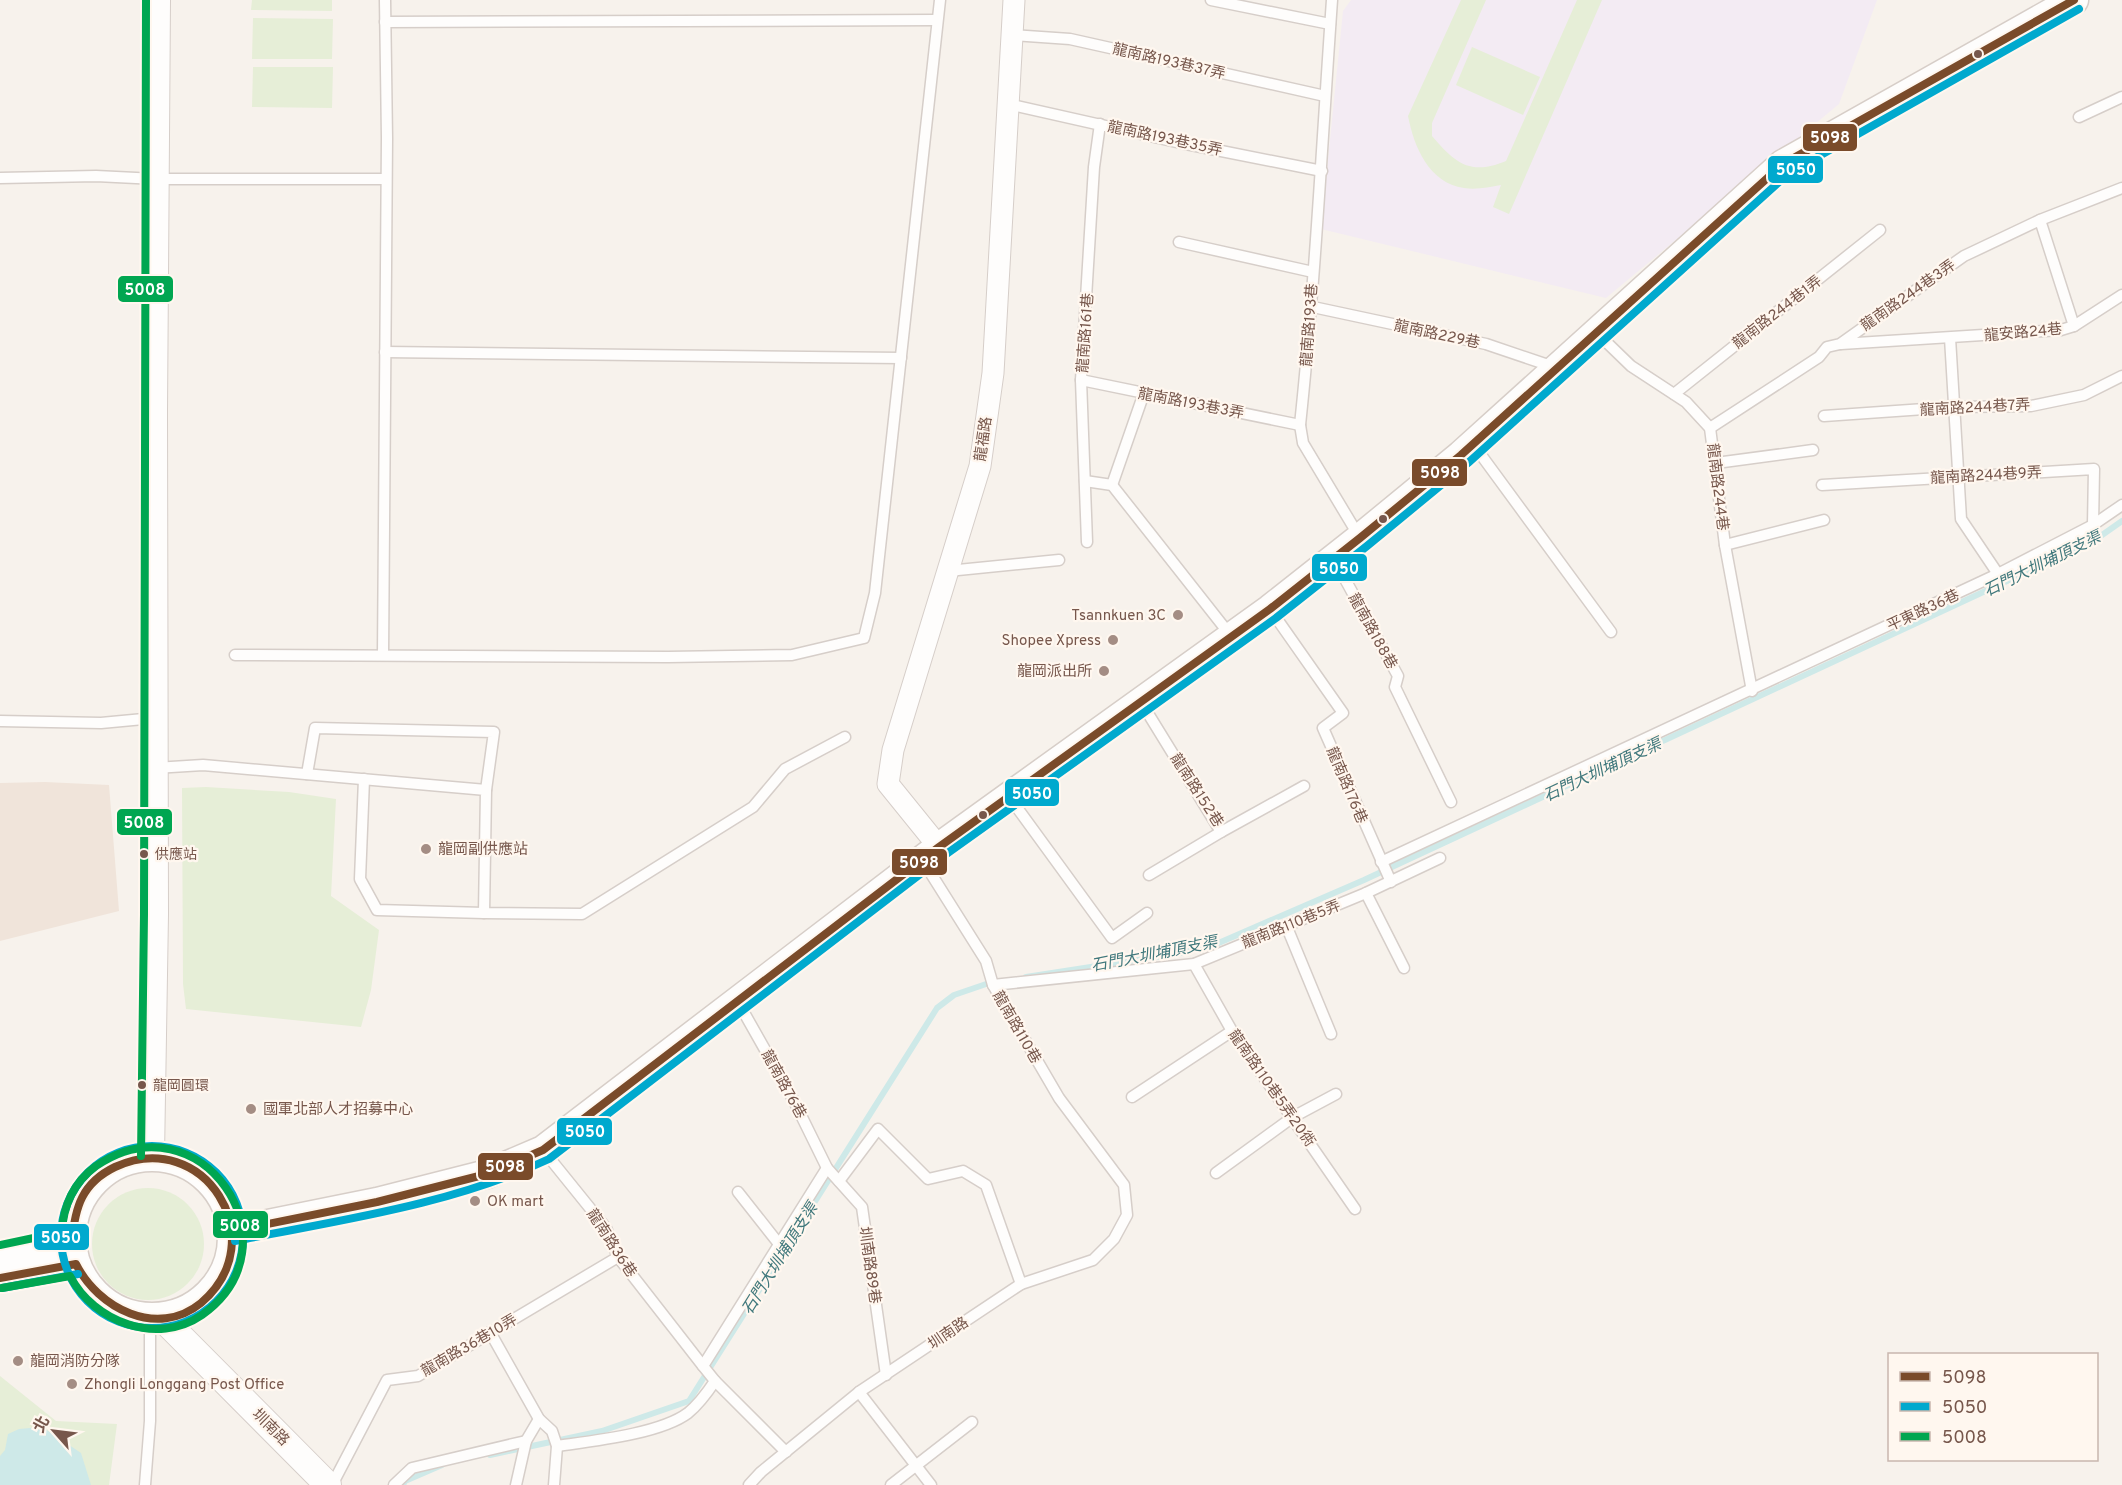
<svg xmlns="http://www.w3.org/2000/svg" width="2122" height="1485" font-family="Overpass,'Noto Sans TC',sans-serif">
<rect width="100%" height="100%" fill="#f7f2ec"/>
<path fill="#f0e4da" d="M 45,782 L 109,785 L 119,911 L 0,941 L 0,783 Z"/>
<path fill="#f3ebf3" d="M 1351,0 L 1877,0 L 1839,104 L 1606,298 L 1321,229 L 1343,11 Z"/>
<g fill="#e6eed7">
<path d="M 252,0 L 332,0 L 332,11 L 251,10 Z"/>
<path d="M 1461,0 L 1486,0 L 1432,123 L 1432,136 C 1455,163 1470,176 1506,161 L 1577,0 L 1602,0 L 1509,214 L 1493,207 L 1501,185 C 1489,187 1477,190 1464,188 C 1429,183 1414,147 1408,116 Z"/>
<path d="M 253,18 L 333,19 L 332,59 L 252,59 Z"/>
<path d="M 1472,47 L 1540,77 L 1523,115 L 1456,85 Z"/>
<path d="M 253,67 L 333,67 L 332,108 L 252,107 Z"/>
<path d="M 206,787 L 289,792 L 336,799 L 331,896 L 379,930 L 371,990 L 361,1027 L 186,1009 L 183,984 L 182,788 Z"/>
<circle cx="148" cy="1244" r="56"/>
<path d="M 0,1376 L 56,1421 L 117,1424 L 109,1485 L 0,1485 Z"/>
</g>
<path fill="#cee9e8" d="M 42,1427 L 81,1453 L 91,1485 L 0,1485 L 0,1456 L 5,1450 L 8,1434 L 19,1429 Z"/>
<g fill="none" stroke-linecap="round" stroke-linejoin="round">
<g stroke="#cee9e8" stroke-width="6">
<path d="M 1026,977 L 1175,954 L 1214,945 L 1364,880 L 2095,540 L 2122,521"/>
<path d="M 490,1455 L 602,1431 L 689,1401 L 937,1008 L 954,995 L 992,982"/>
<path d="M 403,1485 L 405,1481 L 442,1465"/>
</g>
<g stroke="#d6cec9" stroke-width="13">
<g id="service">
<path d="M 1211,0 L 1330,24"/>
<path d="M 1332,0 C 1322,142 1315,284 1300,425 L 1303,443 L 1360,538"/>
<path d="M 385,22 L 937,20"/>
<path d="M 1012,35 L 1070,39 L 1325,96"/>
<path d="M 1008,104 L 1181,143 L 1322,171"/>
<path d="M 2079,117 L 2122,97"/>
<path d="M 0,178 L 96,176 L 156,179 L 386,179"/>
<path d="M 2040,220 L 2074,326"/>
<path d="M 1179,242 L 1313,272"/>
<path d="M 1313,307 L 1486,344 L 1554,367"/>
<path d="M 1598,334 L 1631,366 L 1686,402 L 1710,428 L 1725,545 L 1752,691"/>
<path d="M 1950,338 L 1961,519 L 1998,574"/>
<path d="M 1841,344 L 2061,330 L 2074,326 L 2122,295"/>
<path d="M 385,352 L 901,358"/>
<path d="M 1081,380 L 1300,425"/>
<path d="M 1674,394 L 1880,230"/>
<path d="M 1824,416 L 1953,407 L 2031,406 L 2084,395 L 2122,376"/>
<path d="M 1710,428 L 1819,357 L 1827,347 L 1840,344 L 1964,256 L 2040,220 L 2122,188"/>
<path d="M 1473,444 L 1611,632"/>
<path d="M 1716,463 L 1813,450"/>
<path d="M 1085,481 L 1112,485 L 1231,636"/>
<path d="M 1112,485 L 1144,393"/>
<path d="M 1822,485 L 2094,469 L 2093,525"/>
<path d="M 1087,542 L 1081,380 L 1094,167 L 1100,124"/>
<path d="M 1725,545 L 1824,520"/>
<path d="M 1334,559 L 1398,676 L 1395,687 L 1451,802"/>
<path d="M 948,571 L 1059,560"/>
<path d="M 1270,609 L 1343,713 L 1323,728 L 1391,882"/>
<path d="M 235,655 L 668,657 L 792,655 L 864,638 L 875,593 L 940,0"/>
<path d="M 383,655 L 387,138 L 385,0"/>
<path d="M 1141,702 L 1221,832 L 1304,786"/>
<path d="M 0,721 L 101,723 L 154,718"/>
<path d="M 155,768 L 203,765 L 486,790 L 484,913 L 582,914 L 753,807 L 785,769 L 845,737"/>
<path d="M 307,774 L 315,728 L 494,732 L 486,790"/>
<path d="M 364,779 L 360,879 L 377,910 L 484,913"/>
<path d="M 1010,798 L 1112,938 L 1147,913"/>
<path d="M 1381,862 L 1998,574 L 2093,525 L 2122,505"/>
<path d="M 1149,875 L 1221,832"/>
<path d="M 1366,893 L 1404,968"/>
<path d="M 1286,925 L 1331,1034"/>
<path d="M 1194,964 L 1232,1031 L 1355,1209"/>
<path d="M 993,985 L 1194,964 L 1366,893 L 1440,858"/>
<path d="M 738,1002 L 794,1101 L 827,1168 L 862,1207 L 886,1375"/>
<path d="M 1132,1097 L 1232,1031"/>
<path d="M 543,1150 L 606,1228 L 618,1257 L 703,1366"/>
<path d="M 1216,1173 L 1293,1117 L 1336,1094"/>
<path d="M 839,1181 L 878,1129 L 928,1179 L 963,1171 L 986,1185 L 1021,1284"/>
<path d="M 738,1192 L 779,1244"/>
<path d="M 490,1332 L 539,1419 L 552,1431 L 557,1446 L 554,1485"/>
<path d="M 715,1381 L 786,1452"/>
<path d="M 859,1392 L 931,1485"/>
<path d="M 557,1446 C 592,1441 660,1434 688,1413 C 699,1404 707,1393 715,1381 L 703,1366 L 827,1168"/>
<path d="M 145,1485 L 150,1421 L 150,1317"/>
<path d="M 332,1485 L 387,1380 L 418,1376 L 618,1257"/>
<path d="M 394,1485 L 412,1468 L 526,1441"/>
<path d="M 516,1485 L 526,1441 L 539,1419"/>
<path d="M 749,1485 L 761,1472 L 859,1392 L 1021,1284 L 1093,1260 L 1114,1239 L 1127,1215 L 1124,1185 L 1059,1098 L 993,985 L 986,961 L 923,861"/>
<path d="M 891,1485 L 972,1422"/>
</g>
</g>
<g stroke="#d6cec9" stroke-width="23">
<path id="minor" d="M 939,847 L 888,784 L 893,750 L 980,466 L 993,373 L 1014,0"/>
</g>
<g stroke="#d6cec9" stroke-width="28">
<g id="tertiary">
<path d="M 151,1156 L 155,914 L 154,412 L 157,0"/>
<path d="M 163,1319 L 328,1485"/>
</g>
</g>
<g stroke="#d7cec8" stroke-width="31">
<g id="secondary">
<circle cx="152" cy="1237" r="80"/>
<path d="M 233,1231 L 377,1202 L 487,1174 L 543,1150 L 939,847 L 1270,609 L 1360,538 L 1461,455 L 1783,164 L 2074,0"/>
<path d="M 0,1256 L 72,1241"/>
<path d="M 0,1278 L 76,1264"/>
</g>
</g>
<use href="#service" stroke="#fefdfc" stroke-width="10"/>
<use href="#minor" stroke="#fefdfc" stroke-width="21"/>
<use href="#tertiary" stroke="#fefdfc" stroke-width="26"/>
<use href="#secondary" stroke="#fefdfc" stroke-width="28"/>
<g stroke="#fff7ef" stroke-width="12">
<g id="bus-1">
<path d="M 233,1231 L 377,1202 L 487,1174 L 543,1150 L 939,847 L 1270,609 L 1360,538 L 1461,455 L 1783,164 L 2074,0"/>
<path d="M 0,1278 L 76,1264 C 98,1308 157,1339 201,1303 C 275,1240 204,1126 115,1167 C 82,1183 75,1207 72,1241"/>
</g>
</g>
<g stroke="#fff7ef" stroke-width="12">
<g id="bus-2">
<circle cx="152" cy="1237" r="91"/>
<path d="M 235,1241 C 340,1220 451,1205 549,1159 L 945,855 L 1276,618 L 1367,546 L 1468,463 L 1789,173 L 2079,9"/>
<path d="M 2,1288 L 78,1274"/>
</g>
</g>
<g stroke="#fff7ef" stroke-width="12">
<g id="bus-3">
<path d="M 141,1156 L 144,914 L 146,0"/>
<path d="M 0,1245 L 62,1232 C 63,1206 74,1182 96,1166 C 200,1095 302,1244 202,1315 C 157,1346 94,1322 70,1276 L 2,1288"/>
</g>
</g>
<use href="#bus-1" stroke="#7a4b2a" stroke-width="8"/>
<use href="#bus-2" stroke="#00a9ce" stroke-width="8"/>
<use href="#bus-3" stroke="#00a651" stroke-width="8"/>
</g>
<g fill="#77574c" stroke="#fff7ef" stroke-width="2">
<circle cx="1978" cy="54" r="5"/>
<circle cx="1383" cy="519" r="5"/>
<circle cx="983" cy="815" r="5"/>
<circle cx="144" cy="854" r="5"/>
<circle cx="142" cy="1085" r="5"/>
</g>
<g fill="#a48d84" stroke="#fff7ef" stroke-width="2">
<circle cx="1178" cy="615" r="6"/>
<circle cx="1113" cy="640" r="6"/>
<circle cx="1104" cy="671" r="6"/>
<circle cx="426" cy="849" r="6"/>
<circle cx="251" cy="1109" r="6"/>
<circle cx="475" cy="1201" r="6"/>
<circle cx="18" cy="1361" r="6"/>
<circle cx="72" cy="1384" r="6"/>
</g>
<g text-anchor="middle" stroke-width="4.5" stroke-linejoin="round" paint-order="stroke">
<g font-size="14" fill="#77574c" stroke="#fff7ef" text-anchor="start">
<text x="155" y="859">供應站</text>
<text x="153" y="1090">龍岡圓環</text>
</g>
<g font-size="15" fill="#77574c" stroke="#fff7ef">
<text transform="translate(1169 61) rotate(13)" y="5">龍南路193巷37弄</text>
<text transform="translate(1165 138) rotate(12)" y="5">龍南路193巷35弄</text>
<text transform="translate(1908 295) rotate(-35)" y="5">龍南路244巷3弄</text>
<text transform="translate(1777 312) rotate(-38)" y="5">龍南路244巷1弄</text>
<text transform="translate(1309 325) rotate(-86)" y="5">龍南路193巷</text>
<text transform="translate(2023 332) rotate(-5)" y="5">龍安路24巷</text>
<text transform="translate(1085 333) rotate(-86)" y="5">龍南路161巷</text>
<text transform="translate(1437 334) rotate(12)" y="5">龍南路229巷</text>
<text transform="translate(1191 403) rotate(11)" y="5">龍南路193巷3弄</text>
<text transform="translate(1975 407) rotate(-3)" y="5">龍南路244巷7弄</text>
<text transform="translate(983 439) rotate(-82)" y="5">龍福路</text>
<text transform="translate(1986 475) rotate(-3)" y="5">龍南路244巷9弄</text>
<text transform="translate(1718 487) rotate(83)" y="5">龍南路244巷</text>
<text transform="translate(1923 610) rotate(-25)" y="5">平東路36巷</text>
<text transform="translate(1373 631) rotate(61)" y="5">龍南路188巷</text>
<text transform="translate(1347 785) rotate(67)" y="5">龍南路176巷</text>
<text transform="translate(1197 790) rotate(57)" y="5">龍南路152巷</text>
<text transform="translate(1291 924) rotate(-22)" y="5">龍南路110巷5弄</text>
<text transform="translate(1017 1027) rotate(60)" y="5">龍南路110巷</text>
<text transform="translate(784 1084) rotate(61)" y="5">龍南路76巷</text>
<text transform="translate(1272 1088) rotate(55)" y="5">龍南路110巷5弄20衖</text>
<text transform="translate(612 1243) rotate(57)" y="5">龍南路36巷</text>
<text transform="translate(870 1265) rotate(82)" y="5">圳南路89巷</text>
<text transform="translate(948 1333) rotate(-34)" y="5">圳南路</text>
<text transform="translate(469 1345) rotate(-30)" y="5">龍南路36巷10弄</text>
<text transform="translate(271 1427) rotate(45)" y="5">圳南路</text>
</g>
<g font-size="15" fill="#77574c" stroke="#fff7ef" text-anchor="start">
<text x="1166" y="620" text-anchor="end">Tsannkuen 3C</text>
<text x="1101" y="645" text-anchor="end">Shopee Xpress</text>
<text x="1092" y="676" text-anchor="end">龍岡派出所</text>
<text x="438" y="854">龍岡副供應站</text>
<text x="263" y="1114">國軍北部人才招募中心</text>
<text x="487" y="1206">OK mart</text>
<text x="30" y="1366">龍岡消防分隊</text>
<text x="84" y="1389">Zhongli Longgang Post Office</text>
</g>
<g font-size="16" font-style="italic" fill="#40787c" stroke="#fff7ef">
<text transform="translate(2042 563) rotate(-26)" y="6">石門大圳埔頂支渠</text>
<text transform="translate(1602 769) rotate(-25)" y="6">石門大圳埔頂支渠</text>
<text transform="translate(1154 953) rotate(-11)" y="6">石門大圳埔頂支渠</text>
<text transform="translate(779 1258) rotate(-58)" y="6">石門大圳埔頂支渠</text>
</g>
</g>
<g stroke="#fff7ef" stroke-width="2">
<rect x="1802" y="123" width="56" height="29" rx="6" fill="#7a4b2a"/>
<rect x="1767" y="155" width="57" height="29" rx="6" fill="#00a9ce"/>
<rect x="117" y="275" width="57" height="28" rx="6" fill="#00a651"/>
<rect x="1411" y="458" width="57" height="29" rx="6" fill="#7a4b2a"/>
<rect x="1311" y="553" width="57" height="29" rx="6" fill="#00a9ce"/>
<rect x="1004" y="778" width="56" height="29" rx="6" fill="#00a9ce"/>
<rect x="116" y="808" width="57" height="28" rx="6" fill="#00a651"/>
<rect x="891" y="848" width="57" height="28" rx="6" fill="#7a4b2a"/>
<rect x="556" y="1117" width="57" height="29" rx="6" fill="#00a9ce"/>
<rect x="477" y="1152" width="57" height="29" rx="6" fill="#7a4b2a"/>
<rect x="212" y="1210" width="57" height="29" rx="6" fill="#00a651"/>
<rect x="33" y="1223" width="57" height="28" rx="6" fill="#00a9ce"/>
</g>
<g font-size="16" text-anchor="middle" font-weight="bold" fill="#fff">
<text x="1830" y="143">5098</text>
<text x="1796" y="175">5050</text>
<text x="145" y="295">5008</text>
<text x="1440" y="478">5098</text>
<text x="1339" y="574">5050</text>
<text x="1032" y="799">5050</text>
<text x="144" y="828">5008</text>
<text x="919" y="868">5098</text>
<text x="585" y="1137">5050</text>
<text x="505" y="1172">5098</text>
<text x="240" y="1231">5008</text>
<text x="61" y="1243">5050</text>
</g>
<rect x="1888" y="1353" width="210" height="108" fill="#fff7ef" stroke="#c9b7ae" stroke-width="1.5"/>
<rect x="1900" y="1372" width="30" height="9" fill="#7a4b2a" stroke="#c9b7ae" stroke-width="1.5"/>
<text x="1942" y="1383" font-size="18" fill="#77574c">5098</text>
<rect x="1900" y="1402" width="30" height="9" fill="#00a9ce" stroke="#c9b7ae" stroke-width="1.5"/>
<text x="1942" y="1413" font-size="18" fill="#77574c">5050</text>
<rect x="1900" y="1432" width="30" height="9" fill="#00a651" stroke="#c9b7ae" stroke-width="1.5"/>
<text x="1942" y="1443" font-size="18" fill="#77574c">5008</text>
<g transform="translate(54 1431) rotate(298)" stroke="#fff7ef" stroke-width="4.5" paint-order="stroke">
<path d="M0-4.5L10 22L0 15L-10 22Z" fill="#77574c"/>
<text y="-9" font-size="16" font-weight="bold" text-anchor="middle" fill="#77574c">北</text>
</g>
</svg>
